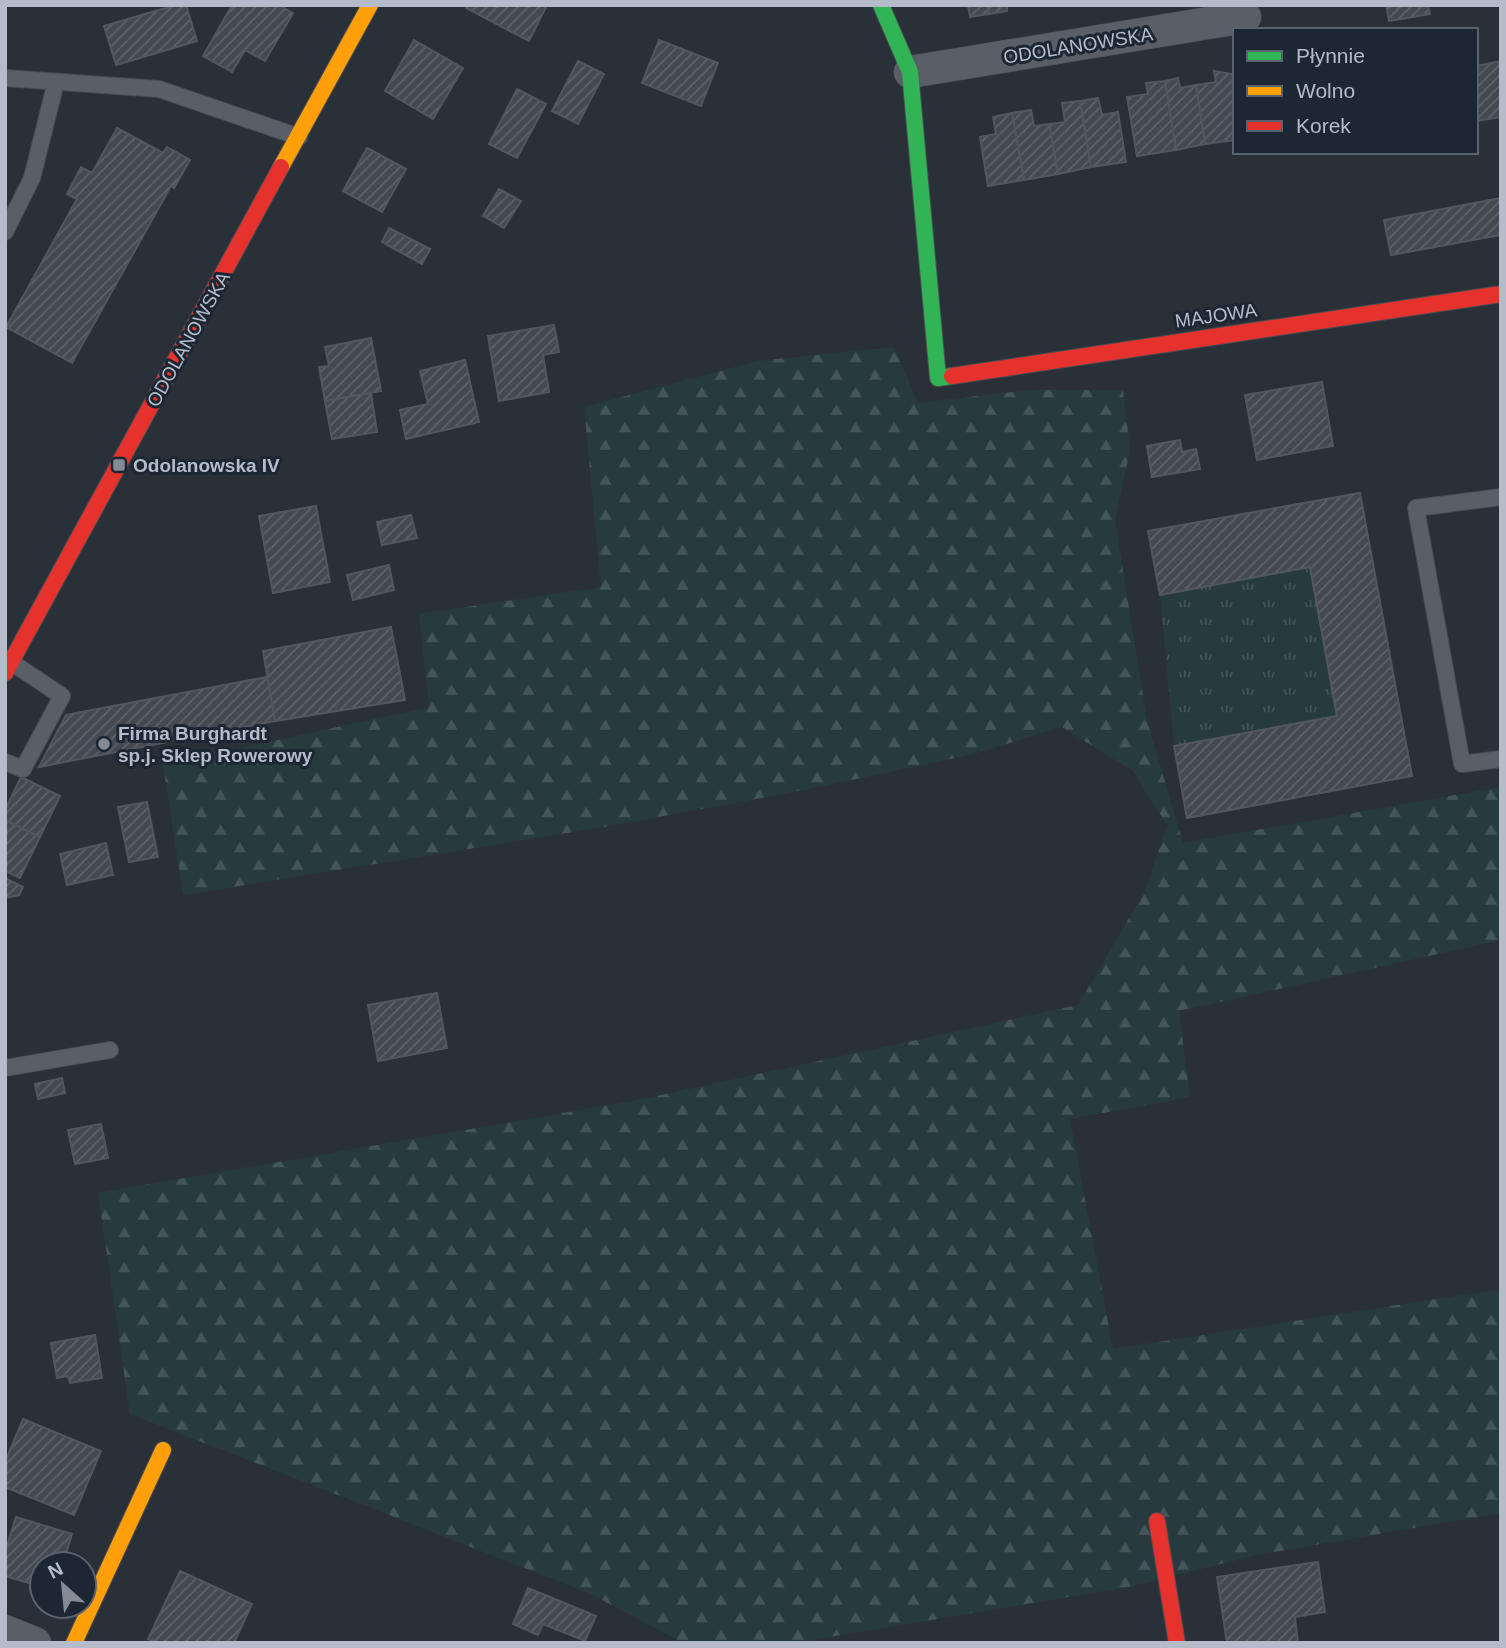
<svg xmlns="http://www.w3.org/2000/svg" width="1506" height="1648" font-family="Arial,sans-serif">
<defs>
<pattern id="grass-tufts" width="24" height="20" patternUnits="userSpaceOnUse" patternTransform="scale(1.75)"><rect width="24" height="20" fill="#273a3e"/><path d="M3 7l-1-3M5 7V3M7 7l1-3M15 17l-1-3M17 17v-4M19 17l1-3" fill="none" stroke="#445559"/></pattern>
<pattern id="forest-firs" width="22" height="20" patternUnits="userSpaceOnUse" patternTransform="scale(1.75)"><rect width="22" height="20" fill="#273a3e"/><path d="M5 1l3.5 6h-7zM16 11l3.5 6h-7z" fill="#445559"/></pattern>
<pattern id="building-hatch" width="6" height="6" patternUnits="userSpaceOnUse" patternTransform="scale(1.75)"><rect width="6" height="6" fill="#444950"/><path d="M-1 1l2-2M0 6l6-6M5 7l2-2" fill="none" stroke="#5d6168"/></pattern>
</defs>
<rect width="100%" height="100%" fill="#2a3038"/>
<path fill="url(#grass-tufts)" d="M 1310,567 L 1337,716 L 1174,746 L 1160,595 Z"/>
<path fill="url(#forest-firs)" d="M 894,347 L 918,403 L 1028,390 L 1123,390 L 1130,450 L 1115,520 L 1147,721 L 1183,843 L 1501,787 L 1501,940 L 1179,1011 L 1190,1097 L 1070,1119 L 1113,1349 L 1501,1289 L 1501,1513 L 1257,1555 L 1128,1587 L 793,1643 L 683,1643 L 589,1593 L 130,1414 L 98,1193 L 633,1101 L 1078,1005 L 1145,891 L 1167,825 L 1133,771 L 1062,727 L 970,755 L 804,790 L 610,826 L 183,895 L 163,765 L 429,707 L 419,614 L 601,587 L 584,407 L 758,361 Z"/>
<g fill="url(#building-hatch)" stroke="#52575f" stroke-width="2">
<path d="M 176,5 L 186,5 L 197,41 L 116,65 L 104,26 Z"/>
<path d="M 232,5 L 279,5 L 293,13 L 265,61 L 245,50 L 232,72 L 203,56 Z"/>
<path d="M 468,5 L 547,5 L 529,41 L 466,8 Z"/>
<path d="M 968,5 L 987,5 L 989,14 L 970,17 Z"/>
<path d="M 987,5 L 1007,5 L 1007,11 L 989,14 Z"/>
<path d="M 1386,5 L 1428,5 L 1430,14 L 1389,21 Z"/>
<path d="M 414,40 L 463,68 L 433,119 L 385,91 Z"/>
<path d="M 659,40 L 718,63 L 701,106 L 642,83 Z"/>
<path d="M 578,61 L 604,74 L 578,124 L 552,111 Z"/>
<path d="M 1501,61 L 1501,117 L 1476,121 L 1476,66 Z"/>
<path d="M 1214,71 L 1232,74 L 1235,91 L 1235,140 L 1205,144 L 1196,85 L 1216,82 Z"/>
<path d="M 1178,78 L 1180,88 L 1196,85 L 1205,144 L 1176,150 L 1165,81 Z"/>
<path d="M 1165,81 L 1176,150 L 1137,156 L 1127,97 L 1148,94 L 1146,83 Z"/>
<path d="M 517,89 L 546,104 L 517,158 L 489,144 Z"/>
<path d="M 1098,98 L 1102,115 L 1118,112 L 1126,162 L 1091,167 L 1080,101 Z"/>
<path d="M 1080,101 L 1091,167 L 1058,174 L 1049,124 L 1065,122 L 1062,103 Z"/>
<path d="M 1031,110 L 1034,126 L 1049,124 L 1058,174 L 1024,180 L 1012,113 Z"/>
<path d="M 1012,113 L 1024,180 L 988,186 L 980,137 L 996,134 L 993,117 Z"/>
<path d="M 117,128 L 163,153 L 167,147 L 190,160 L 174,188 L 171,186 L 72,363 L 6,327 L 77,199 L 67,194 L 81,167 L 92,173 Z"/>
<path d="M 367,148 L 406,169 L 382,212 L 343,191 Z"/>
<path d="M 499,189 L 521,201 L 504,228 L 483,216 Z"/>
<path d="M 1501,198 L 1501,235 L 1391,255 L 1384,220 Z"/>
<path d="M 389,228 L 430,249 L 422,264 L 382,242 Z"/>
<path d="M 554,325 L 559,352 L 543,355 L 549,392 L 499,401 L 488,336 Z"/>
<path d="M 371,338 L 381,391 L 325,401 L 319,367 L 329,366 L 325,347 Z"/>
<path d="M 465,360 L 479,422 L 406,439 L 400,410 L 428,404 L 420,371 Z"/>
<path d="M 1322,382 L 1333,446 L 1257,460 L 1245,395 Z"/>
<path d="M 371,393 L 377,432 L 332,439 L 325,401 Z"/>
<path d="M 1180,440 L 1182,452 L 1196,449 L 1200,469 L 1152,477 L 1147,446 Z"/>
<path d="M 1360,493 L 1412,776 L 1187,818 L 1174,746 L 1337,716 L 1310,567 L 1160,595 L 1148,531 Z"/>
<path d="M 316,506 L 330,582 L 273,593 L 259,516 Z"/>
<path d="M 411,515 L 417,538 L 382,545 L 377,522 Z"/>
<path d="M 389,565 L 394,590 L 353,600 L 347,575 Z"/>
<path d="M 391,627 L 405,700 L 275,721 L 263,651 Z"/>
<path d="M 267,677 L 275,721 L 39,767 L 66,715 Z"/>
<path d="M 21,777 L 60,796 L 40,837 L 5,820 L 5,810 Z"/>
<path d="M 147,802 L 158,857 L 129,862 L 118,807 Z"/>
<path d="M 5,820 L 40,837 L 20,878 L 5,871 Z"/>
<path d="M 106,843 L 113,875 L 67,885 L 60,854 Z"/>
<path d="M 5,878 L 23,887 L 19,895 L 5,898 Z"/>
<path d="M 437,993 L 447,1048 L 378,1061 L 368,1005 Z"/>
<path d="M 62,1078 L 65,1093 L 38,1099 L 35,1084 Z"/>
<path d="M 101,1124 L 108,1158 L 75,1164 L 68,1130 Z"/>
<path d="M 95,1335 L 102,1378 L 70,1383 L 68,1376 L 57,1378 L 51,1343 Z"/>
<path d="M 23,1419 L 101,1451 L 74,1515 L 5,1487 L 5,1462 Z"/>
<path d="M 16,1517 L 72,1534 L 63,1564 L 42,1564 L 42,1587 L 5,1576 L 5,1552 Z"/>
<path d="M 1318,1562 L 1325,1612 L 1295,1617 L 1298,1643 L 1227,1643 L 1217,1577 Z"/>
<path d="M 180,1571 L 252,1604 L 234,1643 L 156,1643 L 148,1639 Z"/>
<path d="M 528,1588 L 596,1616 L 585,1641 L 543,1624 L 538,1635 L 513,1624 Z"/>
</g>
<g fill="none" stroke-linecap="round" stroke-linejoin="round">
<g stroke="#484c53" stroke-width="18">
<g id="lane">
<path d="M 5,78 L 159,89 L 299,137"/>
<path d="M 5,232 L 32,178 L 56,82"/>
<path d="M 1501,497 L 1416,508 L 1462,764 L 1501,759"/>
<path d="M 5,762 L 23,769 L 62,696 L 11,662"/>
<path d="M 5,1068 L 110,1050"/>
</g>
</g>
<g stroke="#484c53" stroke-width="33">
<g id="street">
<path d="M 910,72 L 1245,17"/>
<path d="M 5,1631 L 35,1643"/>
</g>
</g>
<g stroke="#484c53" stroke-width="18">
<path id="fast" d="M 881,5 L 910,72 L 938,378 L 952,376"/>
</g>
<g stroke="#484c53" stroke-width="18">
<g id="slow">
<path d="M 281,167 L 370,5"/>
<path d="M 74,1643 L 163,1450"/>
</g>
</g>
<g stroke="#484c53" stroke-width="18">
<g id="jam">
<path d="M 952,376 L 1501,294"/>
<path d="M 5,673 L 281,167"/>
<path d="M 1157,1521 L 1177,1643"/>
</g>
</g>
<use href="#lane" stroke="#5a5e66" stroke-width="16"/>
<use href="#street" stroke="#5a5e66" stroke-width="32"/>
<use href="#fast" stroke="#30b455" stroke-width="16"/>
<use href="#slow" stroke="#ff9f0a" stroke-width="16"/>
<use href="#jam" stroke="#e5322d" stroke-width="16"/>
</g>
<g fill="#848b96" stroke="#1d2633" stroke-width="2.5">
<rect x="112" y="458" width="14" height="14" rx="3.5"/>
<circle cx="104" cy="744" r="7"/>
</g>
<g text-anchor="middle" stroke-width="6" stroke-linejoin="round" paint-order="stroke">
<g font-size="19" fill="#b4bcc9" stroke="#1d2633">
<text transform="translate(1078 45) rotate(-9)" y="7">ODOLANOWSKA</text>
<text transform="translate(1216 315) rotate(-8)" y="7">MAJOWA</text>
<text transform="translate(188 339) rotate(-61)" y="7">ODOLANOWSKA</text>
</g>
<g font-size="19" font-weight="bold" fill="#b4bcc9" stroke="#1d2633" text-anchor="start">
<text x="133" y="472">Odolanowska IV</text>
<text x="118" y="740">Firma Burghardt<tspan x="118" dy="22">sp.j. Sklep Rowerowy</tspan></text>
</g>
</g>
<rect width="1506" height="1648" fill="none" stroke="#b4bcc9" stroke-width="14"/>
<rect x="1233" y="28" width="245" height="126" fill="#1d2633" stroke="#59626f" stroke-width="2"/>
<rect x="1247" y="51" width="35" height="10" fill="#30b455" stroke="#59626f" stroke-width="2"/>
<text x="1296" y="63" font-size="21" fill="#b4bcc9">Płynnie</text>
<rect x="1247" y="86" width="35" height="10" fill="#ff9f0a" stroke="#59626f" stroke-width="2"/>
<text x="1296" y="98" font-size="21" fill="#b4bcc9">Wolno</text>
<rect x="1247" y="121" width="35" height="10" fill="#e5322d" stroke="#59626f" stroke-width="2"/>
<text x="1296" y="133" font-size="21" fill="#b4bcc9">Korek</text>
<g transform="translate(63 1585) rotate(333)"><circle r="33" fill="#1d2633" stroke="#59626f" stroke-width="2"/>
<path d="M0-5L12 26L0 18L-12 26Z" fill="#848b96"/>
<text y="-10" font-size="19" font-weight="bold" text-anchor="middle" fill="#b4bcc9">N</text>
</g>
</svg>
